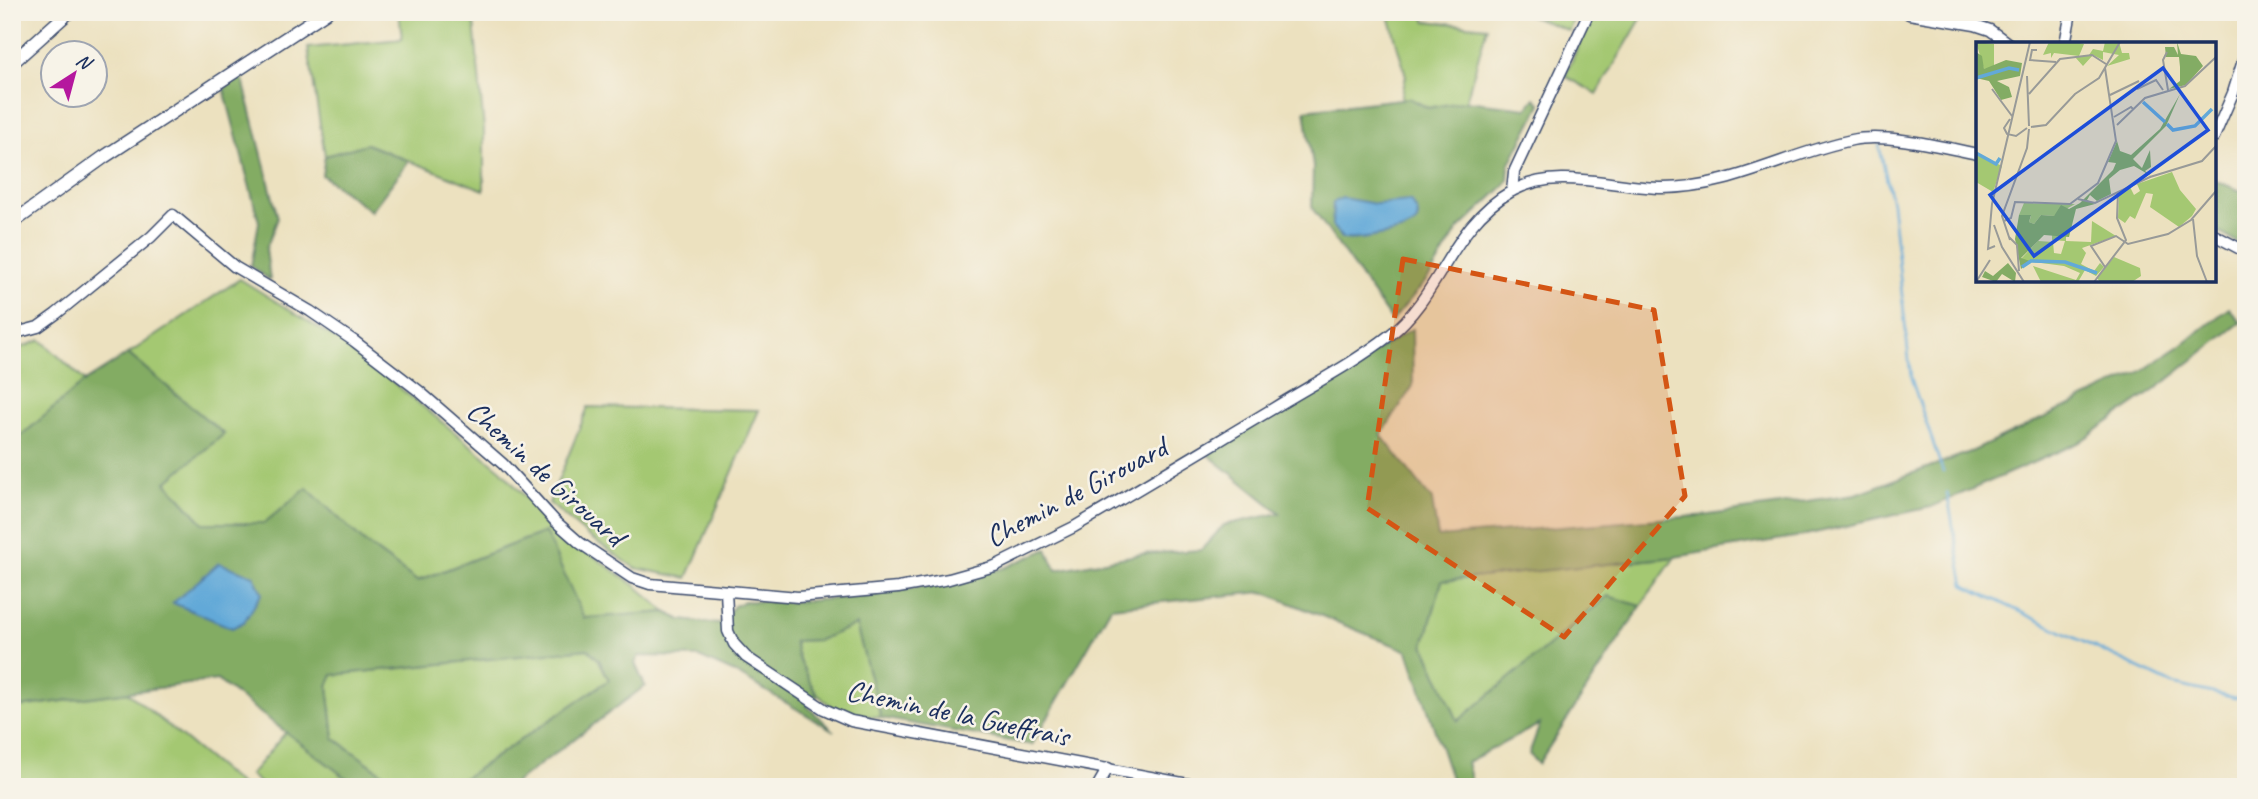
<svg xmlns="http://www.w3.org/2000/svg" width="2258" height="799" font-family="Caveat,sans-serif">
<rect width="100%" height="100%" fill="#f7f3e8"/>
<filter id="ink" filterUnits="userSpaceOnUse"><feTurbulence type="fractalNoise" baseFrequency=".0143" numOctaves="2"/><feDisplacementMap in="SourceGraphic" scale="14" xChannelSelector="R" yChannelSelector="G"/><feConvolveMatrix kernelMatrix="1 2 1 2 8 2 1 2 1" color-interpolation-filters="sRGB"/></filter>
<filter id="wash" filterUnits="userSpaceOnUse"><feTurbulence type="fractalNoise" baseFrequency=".00686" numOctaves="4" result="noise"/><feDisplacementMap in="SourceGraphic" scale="28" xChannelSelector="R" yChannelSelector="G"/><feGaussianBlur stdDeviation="1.57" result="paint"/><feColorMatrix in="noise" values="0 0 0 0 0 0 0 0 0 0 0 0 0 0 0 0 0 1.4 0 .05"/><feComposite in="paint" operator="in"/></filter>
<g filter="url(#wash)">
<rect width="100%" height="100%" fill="#ece1bf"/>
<g fill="#a4c872" stroke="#607c68" stroke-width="2">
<path d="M 399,12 L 473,12 L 484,130 L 484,190 L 367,144 L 325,156 L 308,48 L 402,39 Z"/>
<path d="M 1388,12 L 1425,12 L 1425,21 L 1487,27 L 1466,101 L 1428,108 L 1409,98 L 1401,99 L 1406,76 Z"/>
<path d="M 1521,12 L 1576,12 L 1569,31 Z"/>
<path d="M 1593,12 L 1645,12 L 1597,94 L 1565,76 Z"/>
<path d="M 240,279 L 352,349 L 501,470 L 551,526 L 636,586 L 666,612 L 584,619 L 545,532 L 417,581 L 364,542 L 264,523 L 203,523 L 166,482 L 224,434 L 128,354 Z"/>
<path d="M 41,340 L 85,381 L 20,437 L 16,454 L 12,440 L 12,351 Z"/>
<path d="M 588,407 L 759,410 L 687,578 L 635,568 L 588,536 L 549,503 Z"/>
<path d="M 1675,557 L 1641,606 L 1608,596 L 1458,722 L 1424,645 L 1442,581 Z"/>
<path d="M 856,625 L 881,718 C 868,716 854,715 842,711 C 814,701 800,669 794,641 L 819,640 Z"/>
<path d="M 588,649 L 599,660 L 609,680 L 451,787 L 401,787 L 334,738 L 328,686 L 333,675 Z"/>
<path d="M 127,692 L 243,787 L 12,787 L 12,708 Z"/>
<path d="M 286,732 L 358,787 L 264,787 L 250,775 Z"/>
</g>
<g fill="#83ac64" stroke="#4f6e61" stroke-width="2">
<path d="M 242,76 L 278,218 L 266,249 L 270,280 L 251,266 L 259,222 L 224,89 Z"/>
<path d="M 1409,98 L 1428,108 L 1466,101 L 1527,108 L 1535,98 L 1541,104 L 1509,165 L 1508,180 L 1503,187 L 1457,231 L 1430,276 L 1392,321 L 1312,208 L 1313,167 L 1305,110 Z"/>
<path d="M 366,144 L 409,161 L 371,211 L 322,175 L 325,156 Z"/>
<path d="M 2214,180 L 2246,193 L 2246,247 L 2214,230 Z"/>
<path d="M 2229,308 L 2241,322 L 2156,389 L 2078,443 L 1931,507 L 1801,536 L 1675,557 L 1442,581 L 1424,645 L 1458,721 L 1608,596 L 1641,606 L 1538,764 L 1529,754 L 1540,724 L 1467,762 L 1473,787 L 1454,787 L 1408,651 L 1263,592 L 1111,607 L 1032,745 L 881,718 L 856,625 L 819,640 L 794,641 L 797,655 L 817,696 L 807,706 L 834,731 L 739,675 L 699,657 L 639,656 L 635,663 L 645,686 L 510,787 L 451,787 L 609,680 L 599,660 L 588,649 L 333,675 L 328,686 L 334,738 L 401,787 L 358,787 L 217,680 L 12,708 L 12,466 L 20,437 L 85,381 L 128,354 L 224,434 L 166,482 L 203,523 L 264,523 L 307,488 L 364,542 L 417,581 L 545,532 L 584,618 L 666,612 L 681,620 L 719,624 L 734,606 L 744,601 L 792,602 L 870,596 L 966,578 L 1004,568 L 1047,549 L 1056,570 L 1142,554 L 1201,550 L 1224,525 L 1280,513 L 1206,453 L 1412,329 L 1413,386 L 1381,435 L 1432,500 L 1438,537 L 1709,515 L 1856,494 L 1973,451 L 2139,373 L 2180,346 Z"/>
</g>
<g fill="#62a9d8" stroke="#3e6c9b" stroke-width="2">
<path d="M 1342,198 L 1376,204 L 1410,201 C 1415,208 1420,213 1417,221 C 1412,233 1355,241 1343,239 L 1332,226 L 1333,203 Z"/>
<path d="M 219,563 L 254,576 L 262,593 L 244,622 L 232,628 L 173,603 Z"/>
</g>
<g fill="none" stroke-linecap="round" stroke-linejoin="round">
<g stroke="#62a9d8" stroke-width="2.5">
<path d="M 1879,145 L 1892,203 L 1911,378 L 1943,472"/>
<path d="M 1947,493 L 1964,585 L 2172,684 L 2235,698 L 2246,697"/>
</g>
</g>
</g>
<g filter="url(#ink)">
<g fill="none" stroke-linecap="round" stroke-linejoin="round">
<g stroke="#3a4a6d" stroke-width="13">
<g id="minor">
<path d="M 1909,14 L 1975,25 L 1990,30 L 2009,44"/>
<path d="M 2065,44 L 2071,12"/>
<path d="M 2214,137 L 2233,93 L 2246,51"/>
<path d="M 1512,191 L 1514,172 L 1589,12"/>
<path d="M 2214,235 L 2246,252"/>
<path d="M 12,334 L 38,327 L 56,314 L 151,237 L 173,215 L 235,267 L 310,311 L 354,341 L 419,391 L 503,464 L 555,521 L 580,543 L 632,578 L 650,584 L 798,597 L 898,588 L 949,579 L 995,566 L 1074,527 C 1141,488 1207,448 1274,408 C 1313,384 1354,363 1390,335 C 1441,295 1451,225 1512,191 C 1558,166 1614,188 1663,188 C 1731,188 1788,153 1852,140 C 1887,133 1942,147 1978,154"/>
<path d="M 726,591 L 728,631 L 734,644 L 746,657 L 824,709 L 851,721 L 1204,787"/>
<path d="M 1097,787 L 1108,768"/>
</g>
</g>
<g stroke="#3a4a6d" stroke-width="15">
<g id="major">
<path d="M 12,63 L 69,12"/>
<path d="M 12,223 L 104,157 L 326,12"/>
</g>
</g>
<use href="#minor" stroke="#fff" stroke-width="10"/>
<use href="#major" stroke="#fff" stroke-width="12"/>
</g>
</g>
<path fill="#d45514" fill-opacity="0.2" stroke="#d45514" stroke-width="5" stroke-dasharray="14 9" stroke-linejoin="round" d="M 1403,259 L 1654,310 L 1685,496 L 1564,637 L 1367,508 Z"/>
<g text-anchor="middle" stroke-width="5" stroke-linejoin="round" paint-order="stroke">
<g font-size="30" fill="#1b2f5e" stroke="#f7f3e8">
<text transform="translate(546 473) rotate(42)" y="10">Chemin de Girouard</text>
<text transform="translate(1076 492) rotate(-28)" y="10">Chemin de Girouard</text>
<text transform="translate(958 713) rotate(12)" y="10">Chemin de la Gueffrais</text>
</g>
</g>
<g transform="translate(1976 42)">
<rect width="240" height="240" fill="#ece1bf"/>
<path d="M 0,0 L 18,2 L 18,26 L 8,27 ZM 73,0 L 98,0 L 108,2 L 103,14 L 78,11 L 75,16 L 75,11 L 67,13 ZM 129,0 L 143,0 L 146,11 L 153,11 L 154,17 L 131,24 L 143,13 L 127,10 L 127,18 L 117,13 L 107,24 L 99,15 L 113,13 L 117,7 L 127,9 ZM 0,111 L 26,124 L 17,150 L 0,140 ZM 196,130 L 204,148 L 220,167 L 216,174 L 203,185 L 174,165 L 177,152 L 170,151 L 159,177 L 154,174 L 149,181 L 142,176 L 143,151 L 154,145 L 158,153 L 164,149 L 161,142 ZM 48,161 L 85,162 L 99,162 L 78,174 L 65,173 L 58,182 L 53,180 L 55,174 L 43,173 ZM 116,179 L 140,194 L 106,206 L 110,211 L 105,222 L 118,229 L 124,221 L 128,225 L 120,234 L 109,228 L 102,240 L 65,240 L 57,224 L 100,238 L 104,231 L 88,224 L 44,218 L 62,199 L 77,200 L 78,211 L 85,212 L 89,199 L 76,198 L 76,193 L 90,193 L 90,199 L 115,200 ZM 138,215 L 164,226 L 165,234 L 156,240 L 124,240 L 121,236 Z" fill="#a4c872"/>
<path d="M 201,0 L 205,12 L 220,14 L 227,24 L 210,43 L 193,47 L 204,39 L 204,25 L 203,15 L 190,15 L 189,5 L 198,5 L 202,13 ZM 0,10 L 6,14 L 8,27 L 30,18 L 46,21 L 44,34 L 21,39 L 33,45 L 36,55 L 25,58 L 13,39 L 0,36 ZM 204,52 L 190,84 L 157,117 L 166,126 L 174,108 L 175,125 L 169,129 L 175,134 L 158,124 L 144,128 L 133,137 L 135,152 L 121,159 L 114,153 L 111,158 L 119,162 L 100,167 L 93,195 L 68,193 L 45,216 L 54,219 L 45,227 L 39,197 L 43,173 L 55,173 L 53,180 L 58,182 L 65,173 L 78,174 L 85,163 L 93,167 L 104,161 L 137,128 L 140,121 L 132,120 L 141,99 L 144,109 L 155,113 L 184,87 ZM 32,221 L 40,231 L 39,240 L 26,232 L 20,240 L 6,235 L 9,229 L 17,234 Z" fill="#83ac64"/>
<path fill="none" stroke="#62a9d8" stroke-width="3.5" d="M 0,36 L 33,26 L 43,28M 167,60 L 189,80M 191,82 L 197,88 L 219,84 L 236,67M 0,111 L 20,122 L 24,116M 46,225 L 55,219 L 89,220 L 121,231"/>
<path fill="none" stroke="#989a98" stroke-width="2" d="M 61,8 L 56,8 L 54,18 L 80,20M 191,10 L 187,18 L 192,48M 51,34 L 53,84M 16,47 L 36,74M 161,47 L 180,38 L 187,48M 53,52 L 84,17 L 116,13 L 130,22M 134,53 L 163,39M 138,75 L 155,65 L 158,68M 34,77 L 28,86 L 31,92 L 40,94 L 51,86M 141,83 L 169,56 L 209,44 L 240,15M 55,85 L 70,83 L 99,52 L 123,36 L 144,0M 102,157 L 119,161 L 174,135 L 226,119 L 240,104M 217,177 L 221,214 L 231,240M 28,179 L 35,176 L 39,160 L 94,162 L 122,141 L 140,99 L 129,26M 18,183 L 26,205 L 48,240M 33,195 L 41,203 L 43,229M 34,198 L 26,174 L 51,106 L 53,87M 19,204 L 12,207 L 16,162 L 54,0M 129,225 L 115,204 L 140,194 L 152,202 L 192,192 L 215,178 L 240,149M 0,240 L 14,218M 118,240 L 150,198 L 141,176 L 142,150"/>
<path fill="#1d4ed8" fill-opacity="0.15" stroke="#1d4ed8" stroke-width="3.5" d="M 187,26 L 232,88 L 58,214 L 14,153 Z"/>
<rect width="240" height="240" fill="none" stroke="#1b2f5e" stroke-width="3.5"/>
</g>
<rect width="2258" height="799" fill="none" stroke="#f7f3e8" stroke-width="42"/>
<g transform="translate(74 74) rotate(36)"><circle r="33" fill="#f7f3e8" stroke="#9fa5b1" stroke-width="2"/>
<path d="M0-5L12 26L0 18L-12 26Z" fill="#b5179e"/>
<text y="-10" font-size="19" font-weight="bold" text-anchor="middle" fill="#1b2f5e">N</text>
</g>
</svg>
